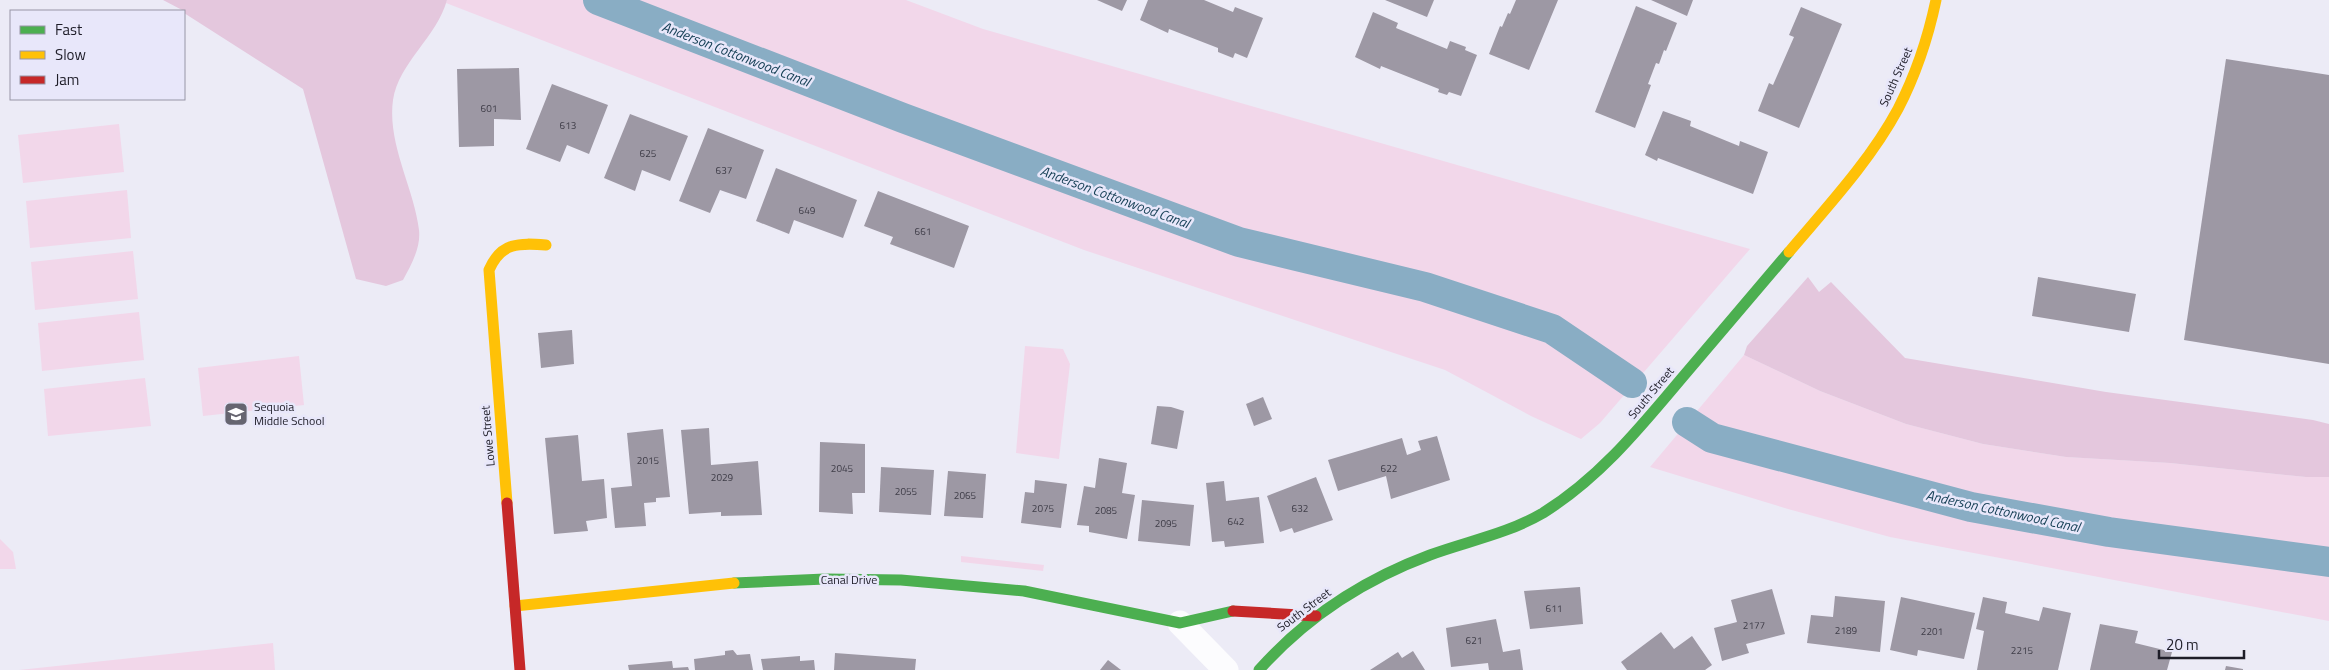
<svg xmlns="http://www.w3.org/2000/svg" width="2329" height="670" font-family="'Titillium Web',sans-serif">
<rect width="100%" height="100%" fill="#ecebf6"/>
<g fill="#f2d7ea">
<path d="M 447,0 L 906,0 L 983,29 L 1750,249 L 1600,423 L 1581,439 L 1531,416 L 1445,370 L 1084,250 L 446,3 Z"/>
<path d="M 119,124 L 124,172 L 23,183 L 18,135 Z"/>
<path d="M 127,190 L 131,238 L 30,248 L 26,201 Z"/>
<path d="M 133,251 L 138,299 L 35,310 L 31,262 Z"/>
<path d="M 139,312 L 144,360 L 42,371 L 38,323 Z"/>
<path d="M 1025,346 L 1063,349 L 1070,364 L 1059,459 L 1016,453 Z"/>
<path d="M 1744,355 L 1820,391 L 1906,424 L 1983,444 L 2066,457 L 2170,463 L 2306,477 L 2329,477 L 2329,621 L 1890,537 L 1788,509 L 1650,467 Z"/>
<path d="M 299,356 L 304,405 L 203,416 L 198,368 Z"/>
<path d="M 145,378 L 151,426 L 48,436 L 44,389 Z"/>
<path d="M 0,539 L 13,552 L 16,569 L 0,569 Z"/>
<path d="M 961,556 L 1044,565 L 1043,571 L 961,562 Z"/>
<path d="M 273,643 L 275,670 L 19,670 Z"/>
</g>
<g fill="#e4c7dd">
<path d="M 163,0 L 447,0 C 437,37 399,62 393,100 C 387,144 414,188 419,230 C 421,248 411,265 403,280 L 386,286 L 356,279 L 303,89 L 184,13 L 184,11 Z"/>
<path d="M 1808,277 L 1819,292 L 1831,282 L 1905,358 L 2106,392 L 2313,420 L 2329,424 L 2329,477 L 2306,477 L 2170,463 L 2066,457 L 1983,444 L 1906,424 L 1820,391 L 1744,355 L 1747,346 Z"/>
</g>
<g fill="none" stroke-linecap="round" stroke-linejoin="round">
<g stroke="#89adc4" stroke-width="30">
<path d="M 598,0 L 903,118 L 1239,242 L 1425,287 L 1552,329 L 1632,383"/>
<path d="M 1687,422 L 1712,438 L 1971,507 L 2109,532 L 2329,562"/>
</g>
</g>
<g fill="#9d98a4">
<path d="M 1097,0 L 1127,0 L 1122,11 Z"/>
<path d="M 1148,0 L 1204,0 L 1233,12 L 1235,7 L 1263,18 L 1247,58 L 1235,53 L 1233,58 L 1218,52 L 1218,48 L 1169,29 L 1168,33 L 1140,20 Z"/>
<path d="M 1385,0 L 1434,0 L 1427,17 Z"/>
<path d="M 1516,0 L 1558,0 L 1529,70 L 1489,54 L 1500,26 L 1502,27 L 1508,13 L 1510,14 Z"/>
<path d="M 1651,0 L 1693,0 L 1687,16 Z"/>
<path d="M 1636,6 L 1677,23 L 1666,51 L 1664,50 L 1659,64 L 1656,63 L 1648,84 L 1651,85 L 1635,128 L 1595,112 Z"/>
<path d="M 1801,7 L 1842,24 L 1799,128 L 1758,111 L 1769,83 L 1773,85 L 1794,37 L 1789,35 Z"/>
<path d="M 1373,12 L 1398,23 L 1396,28 L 1447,49 L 1450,41 L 1466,47 L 1465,50 L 1477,55 L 1461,96 L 1449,92 L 1447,95 L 1438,92 L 1439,89 L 1381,66 L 1380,69 L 1355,57 Z"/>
<path d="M 2226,59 L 2329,75 L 2329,364 L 2184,340 Z"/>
<path d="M 519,68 L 521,120 L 494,119 L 494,146 L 459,147 L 457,69 Z"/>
<path d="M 552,84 L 608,105 L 589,154 L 567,145 L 560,162 L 526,149 Z"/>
<path d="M 1663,111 L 1691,121 L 1690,126 L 1739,146 L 1740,141 L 1768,152 L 1753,194 L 1658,158 L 1657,161 L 1645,155 Z"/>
<path d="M 630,114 L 688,136 L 670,181 L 642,170 L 635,191 L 604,178 Z"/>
<path d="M 708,128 L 764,150 L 746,199 L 720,190 L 710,213 L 679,201 Z"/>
<path d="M 776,168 L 857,200 L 843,238 L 794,220 L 789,234 L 756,221 Z"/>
<path d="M 878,191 L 969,226 L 954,268 L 890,244 L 893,237 L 864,226 Z"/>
<path d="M 2038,277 L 2136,294 L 2129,332 L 2032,316 Z"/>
<path d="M 572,330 L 574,364 L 541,368 L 538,333 Z"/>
<path d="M 1263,397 L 1272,419 L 1254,426 L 1246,404 Z"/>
<path d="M 1157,406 L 1171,407 L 1184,411 L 1177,449 L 1151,444 Z"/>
<path d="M 709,428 L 711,465 L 758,461 L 762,515 L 721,516 L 721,512 L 689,514 L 681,430 Z"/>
<path d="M 663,429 L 670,497 L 656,498 L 656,502 L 644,503 L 646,526 L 615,528 L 611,488 L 632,486 L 627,433 Z"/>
<path d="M 578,435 L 582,481 L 604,479 L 607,518 L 586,521 L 588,531 L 554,534 L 545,438 Z"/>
<path d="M 1437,436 L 1450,480 L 1391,499 L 1386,476 L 1338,491 L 1328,460 L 1402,438 L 1407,455 L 1421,450 L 1418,441 Z"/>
<path d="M 820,442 L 865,444 L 865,493 L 852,493 L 853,514 L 819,512 Z"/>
<path d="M 1099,458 L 1127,463 L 1122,493 L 1135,495 L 1127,539 L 1089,532 L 1089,526 L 1077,525 L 1084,486 L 1095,488 Z"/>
<path d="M 881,467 L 934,470 L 931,515 L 879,512 Z"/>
<path d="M 948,471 L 986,474 L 983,518 L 944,516 Z"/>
<path d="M 1316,477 L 1333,520 L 1294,533 L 1292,528 L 1280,532 L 1267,496 Z"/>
<path d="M 1035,480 L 1067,484 L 1061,528 L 1021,523 L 1025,492 L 1034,493 Z"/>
<path d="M 1224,481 L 1226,501 L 1259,497 L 1264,543 L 1225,547 L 1224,541 L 1212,542 L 1206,483 Z"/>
<path d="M 1142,500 L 1194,505 L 1190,546 L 1138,541 Z"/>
<path d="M 1580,587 L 1583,624 L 1530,629 L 1524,591 Z"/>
<path d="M 1772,589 L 1785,634 L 1746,644 L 1749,653 L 1722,661 L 1714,628 L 1737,622 L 1731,600 Z"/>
<path d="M 1835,596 L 1885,601 L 1880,652 L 1807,643 L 1811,615 L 1833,617 Z"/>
<path d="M 1901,597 L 1975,613 L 1964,659 L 1918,650 L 1917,656 L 1890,650 Z"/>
<path d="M 1983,597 L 2007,602 L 2005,613 L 2039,621 L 2043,607 L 2071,613 L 2058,670 L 1977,670 L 1984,631 L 1976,629 Z"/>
<path d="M 1496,619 L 1503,652 L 1520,649 L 1523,670 L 1489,670 L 1488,663 L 1451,667 L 1446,628 Z"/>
<path d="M 2100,624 L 2138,631 L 2135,643 L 2172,652 L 2167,670 L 2090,670 Z"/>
<path d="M 1661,632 L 1674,649 L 1692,636 L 1712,665 L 1705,670 L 1627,670 L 1621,662 Z"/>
<path d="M 733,650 L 737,655 L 750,654 L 753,670 L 695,670 L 694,659 L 725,655 L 725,651 Z"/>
<path d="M 1413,651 L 1425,670 L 1370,670 L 1398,652 L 1402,658 Z"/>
<path d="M 835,653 L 916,659 L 915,670 L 834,670 Z"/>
<path d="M 800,656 L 800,661 L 814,660 L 815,670 L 763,670 L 761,659 Z"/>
<path d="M 1108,660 L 1121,670 L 1100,670 Z"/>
<path d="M 672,661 L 673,668 L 688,667 L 689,670 L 629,670 L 628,665 Z"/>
<path d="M 2226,666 L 2243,669 L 2243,670 L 2225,670 Z"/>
</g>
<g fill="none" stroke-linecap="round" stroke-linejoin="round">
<path stroke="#fcfcfe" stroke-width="25" d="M 1180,623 L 1226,670"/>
<g stroke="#4caf50" stroke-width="11">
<path d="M 734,583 L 825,579 L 901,580 L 1024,591 L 1180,623 L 1233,611"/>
<path d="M 1259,670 C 1306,617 1363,580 1430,555 C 1468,541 1507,534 1543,513 C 1599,478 1639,429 1681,379 C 1717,337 1753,294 1789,252"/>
</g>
<g stroke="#ffc107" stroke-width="11">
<path d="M 1789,252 C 1827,207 1870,161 1898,109 C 1916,74 1928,38 1936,0"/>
<path d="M 507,503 L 489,270 C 501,242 519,243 546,245"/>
<path d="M 515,606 L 734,583"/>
</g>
<g stroke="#c62828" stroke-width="11">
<path d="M 507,503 L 520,670"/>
<path d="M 1233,611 L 1316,616"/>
</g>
</g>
<defs>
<g id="school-square" transform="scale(1.25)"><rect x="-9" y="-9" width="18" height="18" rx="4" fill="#666570" stroke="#e8e7fa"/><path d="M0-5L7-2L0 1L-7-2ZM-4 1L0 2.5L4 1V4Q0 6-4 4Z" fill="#fff"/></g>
</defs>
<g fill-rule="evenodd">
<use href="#school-square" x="236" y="414"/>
</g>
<g text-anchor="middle" stroke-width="5" stroke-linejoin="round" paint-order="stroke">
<g font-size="10" fill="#3e3c47">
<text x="489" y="112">601</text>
<text x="568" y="129">613</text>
<text x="648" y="157">625</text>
<text x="724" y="174">637</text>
<text x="807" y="214">649</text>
<text x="923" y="235">661</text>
<text x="648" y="464">2015</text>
<text x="842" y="472">2045</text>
<text x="1389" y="472">622</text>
<text x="722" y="481">2029</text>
<text x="906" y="495">2055</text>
<text x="965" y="499">2065</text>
<text x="1043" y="512">2075</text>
<text x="1300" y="512">632</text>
<text x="1106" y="514">2085</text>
<text x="1236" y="525">642</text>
<text x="1166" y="527">2095</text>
<text x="1554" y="612">611</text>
<text x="1754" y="629">2177</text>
<text x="1846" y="634">2189</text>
<text x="1932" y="635">2201</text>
<text x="1474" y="644">621</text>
<text x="2022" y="654">2215</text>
</g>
<g font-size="12" fill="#1e1d28" stroke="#e8e7fa">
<text transform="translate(1896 77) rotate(-66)" y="4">South Street</text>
<text transform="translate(1651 393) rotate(-50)" y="4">South Street</text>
<text transform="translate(488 436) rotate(-95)" y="4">Lowe Street</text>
<text x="849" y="584">Canal Drive</text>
<text transform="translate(1304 610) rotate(-37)" y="4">South Street</text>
</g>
<g font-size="12" fill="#1e1d28" stroke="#e8e7fa" text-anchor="start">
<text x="254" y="411">Sequoia<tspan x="254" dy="14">Middle School</tspan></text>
</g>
<g font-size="14" font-style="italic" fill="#153f55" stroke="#e8e7fa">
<text transform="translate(736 54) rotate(21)" y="5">Anderson Cottonwood Canal</text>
<text transform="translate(1115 197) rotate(20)" y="5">Anderson Cottonwood Canal</text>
<text transform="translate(2003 511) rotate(12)" y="5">Anderson Cottonwood Canal</text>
</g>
</g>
<rect x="10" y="10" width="175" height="90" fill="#e8e7fa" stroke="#9796a6"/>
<rect x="20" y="26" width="25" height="8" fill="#4caf50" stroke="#9796a6"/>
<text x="55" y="35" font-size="15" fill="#1e1d28">Fast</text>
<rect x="20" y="51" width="25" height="8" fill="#ffc107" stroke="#9796a6"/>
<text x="55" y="60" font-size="15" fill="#1e1d28">Slow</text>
<rect x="20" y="76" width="25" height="8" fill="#c62828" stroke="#9796a6"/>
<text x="55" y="85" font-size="15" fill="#1e1d28">Jam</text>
<path d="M2159 650v8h85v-8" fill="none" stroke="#1e1d28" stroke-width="2.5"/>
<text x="2166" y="650" font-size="15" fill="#1e1d28" stroke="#e8e7fa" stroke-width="4" paint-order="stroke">20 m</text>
</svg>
